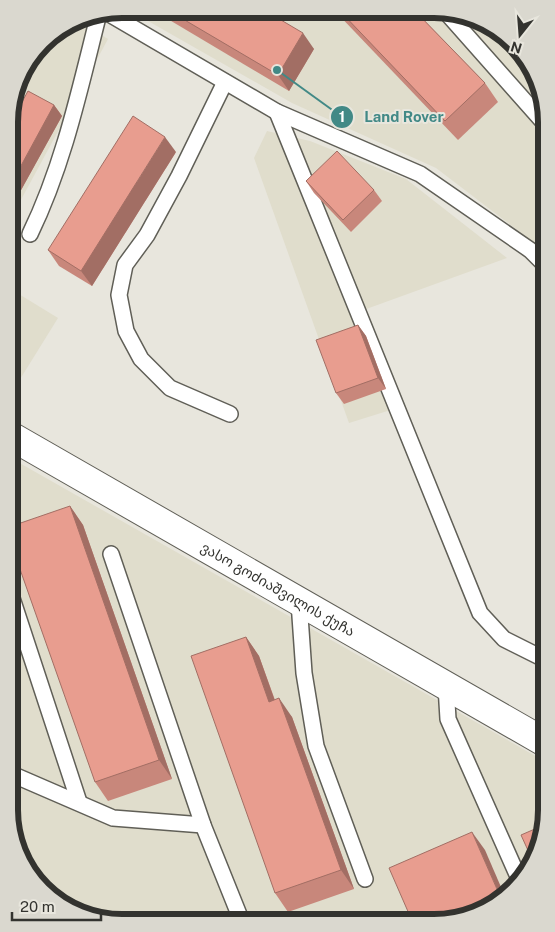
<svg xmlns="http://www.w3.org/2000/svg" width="555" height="932" font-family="'Public Sans','Noto Sans Georgian',sans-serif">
<rect width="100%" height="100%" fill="#e8e6dd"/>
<g fill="#e0ddcc">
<path d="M 127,9 L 455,11 L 502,32 L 538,79 L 546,122 L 546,252 L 436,168 L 292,103 Z"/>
<path d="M 75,19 L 108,39 L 10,220 L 10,107 L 21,71 L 47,37 Z"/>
<path d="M 267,131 L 310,141 L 406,179 L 507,258 L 358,312 L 397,408 L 349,423 L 254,158 Z"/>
<path d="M 9,288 L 58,318 L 9,397 Z"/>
<path d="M 9,457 L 546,762 L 546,818 L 523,879 L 476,915 L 434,923 L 107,922 L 53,900 L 17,853 L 9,810 Z"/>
</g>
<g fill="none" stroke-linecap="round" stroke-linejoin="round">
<g stroke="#605f57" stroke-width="18">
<g id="lane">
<path d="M 445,11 L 546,125"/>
<path d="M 106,12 L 277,112 L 420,174 L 530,250 L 546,266"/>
<path d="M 225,82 L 179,176 L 147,235 L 125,265 L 119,295 L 126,331 L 141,359 L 170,388 L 230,414"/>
<path d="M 277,112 L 480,613 L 504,639 L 546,660"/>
<path d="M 30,234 C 64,164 80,88 99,13"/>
<path d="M 111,554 L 203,825 L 242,922"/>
<path d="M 9,589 L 79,802"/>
<path d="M 299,602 L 304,673 L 316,746 L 365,879"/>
<path d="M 446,686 L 448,719 L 520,881"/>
<path d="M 9,773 L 113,818 L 203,825"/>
</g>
</g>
<g stroke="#605f57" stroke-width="30">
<g id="street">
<path id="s1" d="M 9,435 L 546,743"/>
</g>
</g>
<use href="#lane" stroke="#fff" stroke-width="15"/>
<use href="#street" stroke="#fff" stroke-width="28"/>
</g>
<g fill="#c8877b">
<path d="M 151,9 L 264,10 L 314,49 L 289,91 Z"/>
<path d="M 334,10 L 415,11 L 485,83 L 498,102 L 458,140 Z"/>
<path d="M 54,105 L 62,116 L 15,201 L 10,198 L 10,107 L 16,113 Z"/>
<path d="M 176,152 L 92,286 L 59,266 L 48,250 Z"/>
<path d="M 306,181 L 374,190 L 382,201 L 351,232 L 314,193 Z"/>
<path d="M 358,325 L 366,336 L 386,389 L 344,404 L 336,393 Z"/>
<path d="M 70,506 L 83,525 L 172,779 L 108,801 L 95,782 Z"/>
<path d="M 246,637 L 259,656 L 275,700 L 292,717 L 354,889 L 288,912 L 275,893 Z"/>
</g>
<g fill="#a26e64">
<path d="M 303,33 L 314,49 L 289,91 L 278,75 Z"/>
<path d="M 54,105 L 62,116 L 15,201 L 10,193 L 10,186 Z"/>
<path d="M 13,109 L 24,125 L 10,150 L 10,115 Z"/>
<path d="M 165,137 L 176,152 L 92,286 L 81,271 Z"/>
<path d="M 358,325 L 366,336 L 386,389 L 378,378 Z"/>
<path d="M 70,506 L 83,525 L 172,779 L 159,760 Z"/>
<path d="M 246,637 L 259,656 L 282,721 L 269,702 Z"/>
<path d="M 279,698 L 292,717 L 354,889 L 341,870 Z"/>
<path d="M 472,832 L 485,850 L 504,894 L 500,896 Z"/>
</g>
<g fill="#e89d8f" stroke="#a26e64">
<path d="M 166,9 L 264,10 L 303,33 L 278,75 Z"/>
<path d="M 339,10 L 415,11 L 485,83 L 445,121 Z"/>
<path d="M 28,91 L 54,105 L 10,186 L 10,124 Z"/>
<path d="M 10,107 L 13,109 L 10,115 Z"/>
<path d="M 133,116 L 165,137 L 81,271 L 48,250 Z"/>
<path d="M 337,151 L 374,190 L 343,220 L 306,181 Z"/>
<path d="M 358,325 L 378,378 L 336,393 L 316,340 Z"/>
<path d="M 70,506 L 159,760 L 95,782 L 9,538 L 9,527 Z"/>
<path d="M 246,637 L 269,702 L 279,698 L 341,870 L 275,893 L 191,656 Z"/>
<path d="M 544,825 L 531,857 L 521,835 Z"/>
<path d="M 472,832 L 500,896 L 476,915 L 434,923 L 413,923 L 389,868 Z"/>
</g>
<g text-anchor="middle" stroke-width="4" stroke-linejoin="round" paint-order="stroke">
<g font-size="14" fill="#33332f" stroke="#e8e6dd">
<text dy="5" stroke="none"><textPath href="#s1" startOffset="310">ვასო გოძიაშვილის ქუჩა</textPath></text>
</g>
</g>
<path d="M0 0H555V932H0ZM122 18H434A104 104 0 0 1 538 122V810A104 104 0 0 1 434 914H122A104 104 0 0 1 18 810V122A104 104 0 0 1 122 18Z" fill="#dad8cf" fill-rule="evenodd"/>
<path fill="none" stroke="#33332f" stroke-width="6" d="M122 18H434A104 104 0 0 1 538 122V810A104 104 0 0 1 434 914H122A104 104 0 0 1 18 810V122A104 104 0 0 1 122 18Z"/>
<path fill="none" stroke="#428986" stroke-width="2" d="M277 70L342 117"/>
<g fill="#428986" stroke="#e8e6dd" stroke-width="2">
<circle cx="277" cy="70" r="5"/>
<circle cx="342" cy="117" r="12"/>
</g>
<g font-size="15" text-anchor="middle" font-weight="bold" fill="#fff">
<text x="342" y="122">1</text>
</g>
<g font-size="15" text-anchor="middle" font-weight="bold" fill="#428986" stroke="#e8e6dd" stroke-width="4" stroke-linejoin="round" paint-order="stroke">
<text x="404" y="122">Land Rover</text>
</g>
<g transform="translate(520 35) rotate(197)" stroke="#e8e6dd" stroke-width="4" paint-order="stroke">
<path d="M0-4L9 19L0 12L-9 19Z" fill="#33332f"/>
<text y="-8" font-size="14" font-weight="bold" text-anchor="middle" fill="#33332f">N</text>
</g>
<path d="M12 912v8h89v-8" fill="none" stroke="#33332f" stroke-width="2.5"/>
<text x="20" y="912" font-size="15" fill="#33332f" stroke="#e8e6dd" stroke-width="4" paint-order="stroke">20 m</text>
</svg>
